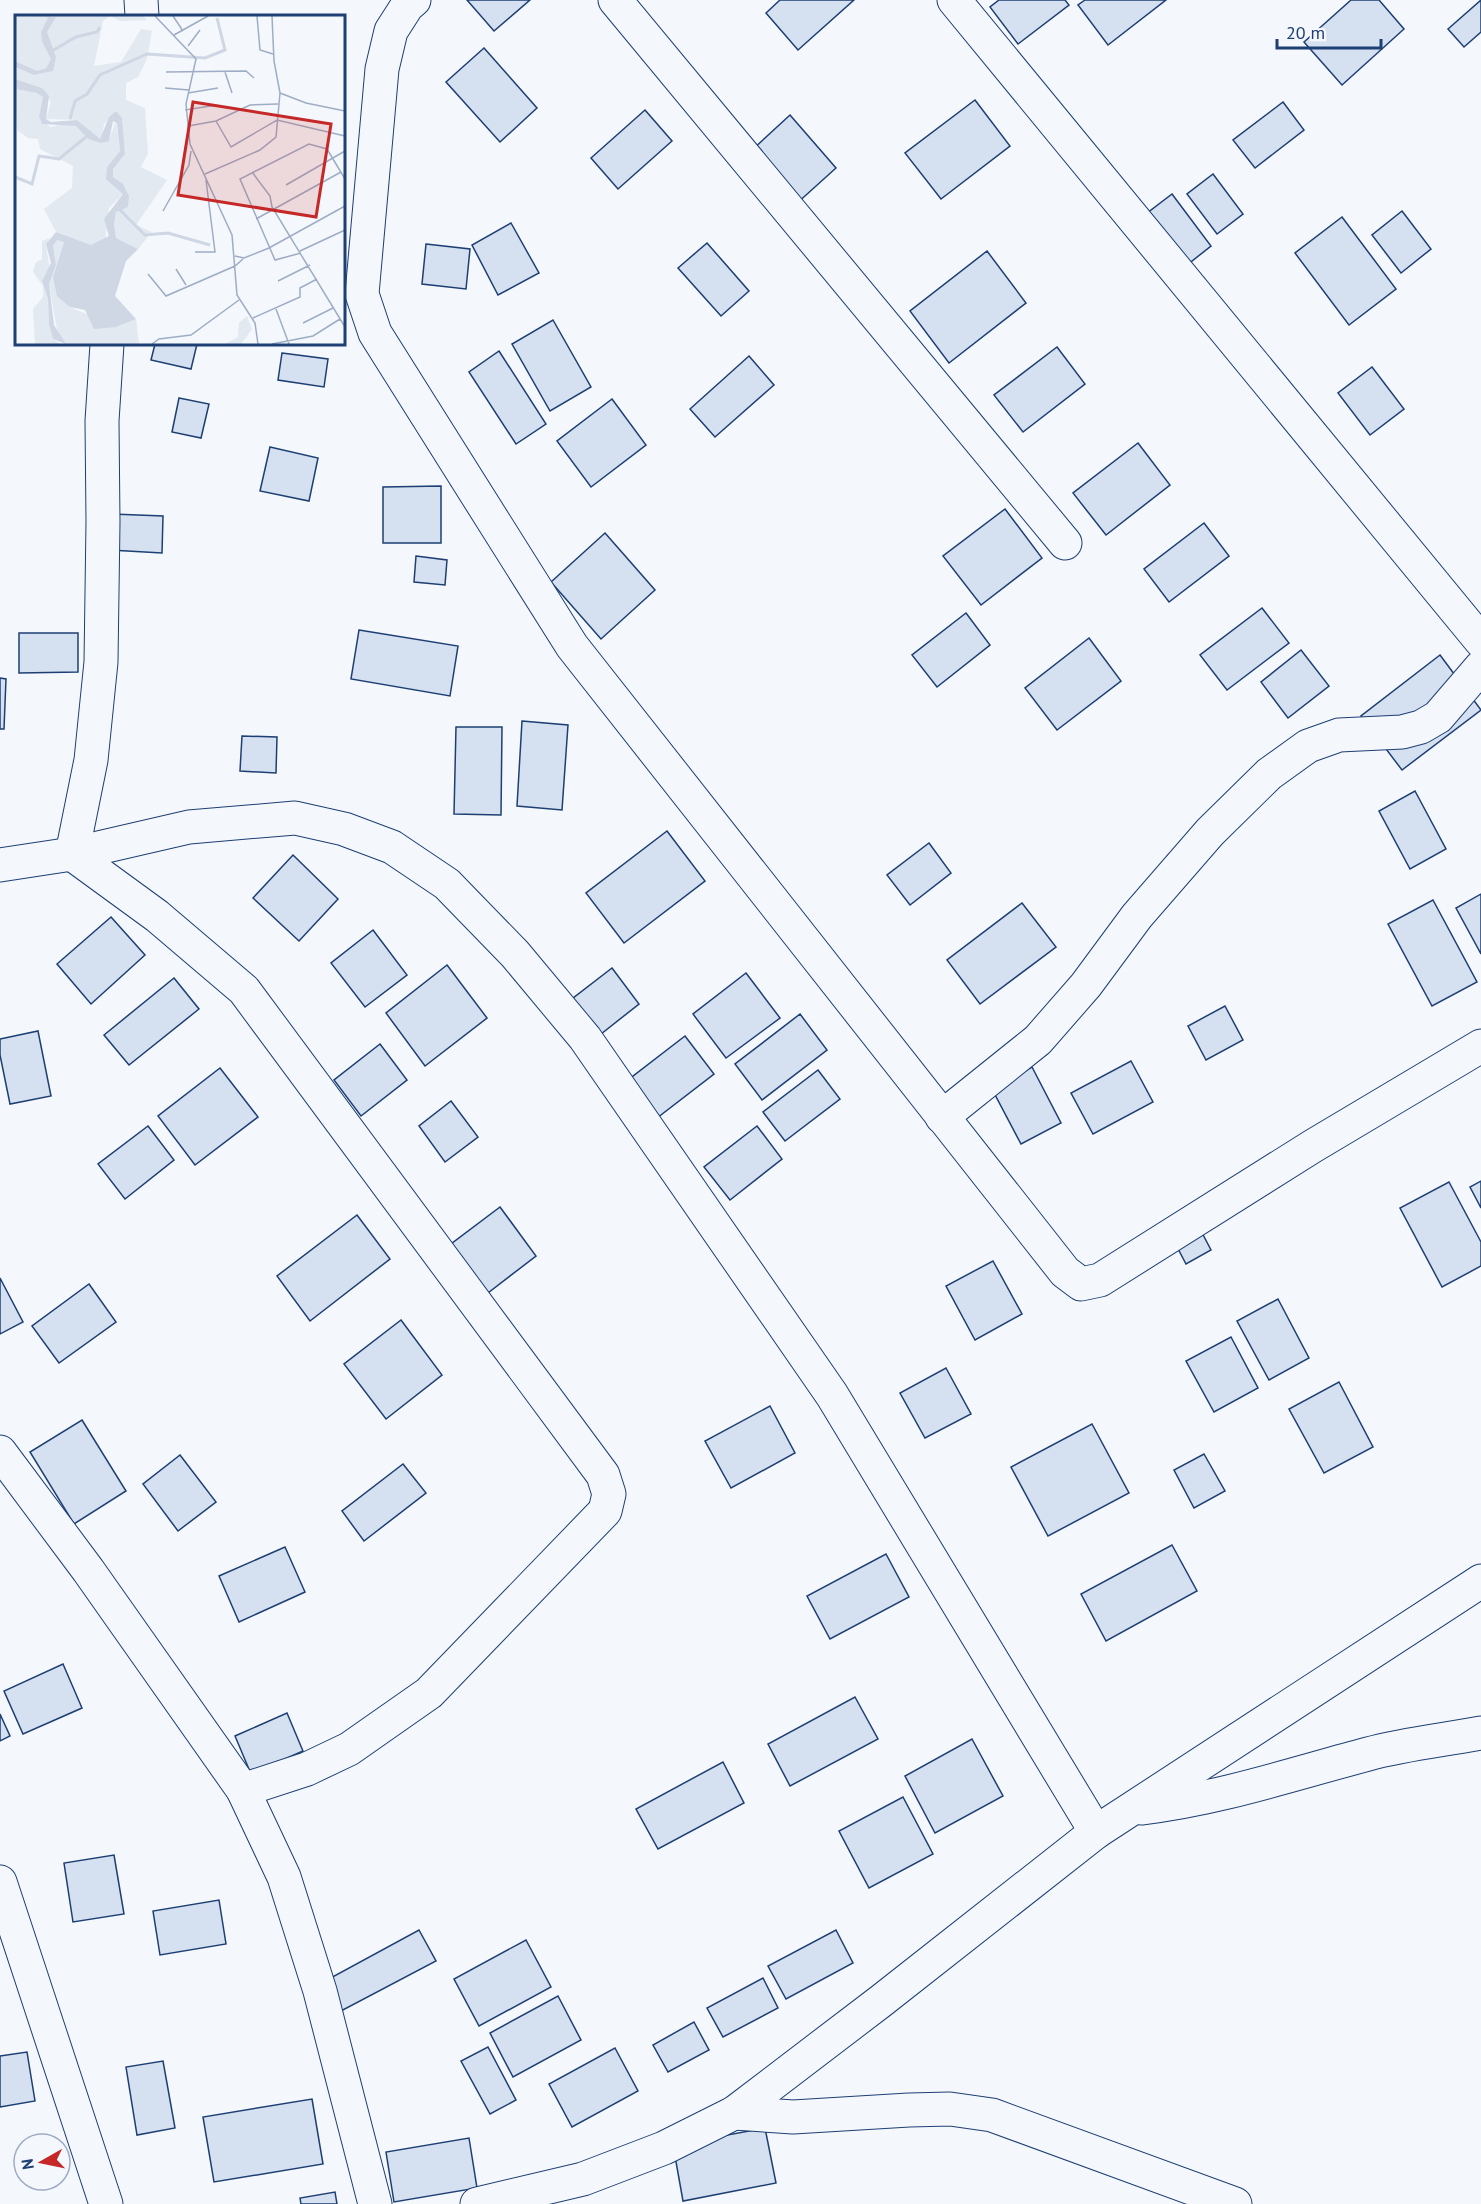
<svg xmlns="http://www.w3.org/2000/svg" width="1481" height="2204" font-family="'PT Sans',sans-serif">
<rect width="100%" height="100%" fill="#f4f7fb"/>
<g fill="#d5e0f0" stroke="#1d3f73" stroke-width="1.5">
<path d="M 467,0 L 530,0 L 494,31 Z"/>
<path d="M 780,0 L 854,0 L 798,50 L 766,13 Z"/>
<path d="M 999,0 L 1065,0 L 1069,5 L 1018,44 L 990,7 Z"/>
<path d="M 1085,0 L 1166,0 L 1108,45 L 1078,5 Z"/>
<path d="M 1351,0 L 1379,0 L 1404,29 L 1342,85 L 1304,42 Z"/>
<path d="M 1481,0 L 1481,32 L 1464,47 L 1448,29 Z"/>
<path d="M 484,48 L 537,108 L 500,142 L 446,82 Z"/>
<path d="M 975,100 L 1010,146 L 941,199 L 905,153 Z"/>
<path d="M 1283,102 L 1304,130 L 1255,168 L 1233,140 Z"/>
<path d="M 645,110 L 672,141 L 618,189 L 591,158 Z"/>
<path d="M 790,115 L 836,168 L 785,214 L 739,162 Z"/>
<path d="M 1213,174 L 1243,214 L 1217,234 L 1187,194 Z"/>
<path d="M 1172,194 L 1211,246 L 1182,269 L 1142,217 Z"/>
<path d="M 1402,211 L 1431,249 L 1401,273 L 1372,235 Z"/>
<path d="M 1342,217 L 1396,289 L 1349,325 L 1295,253 Z"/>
<path d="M 511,223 L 539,273 L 498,295 L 472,245 Z"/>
<path d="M 707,243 L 749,291 L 721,316 L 678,268 Z"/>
<path d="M 426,244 L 470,249 L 466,289 L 422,284 Z"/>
<path d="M 987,251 L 1026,303 L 949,363 L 910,311 Z"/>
<path d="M 553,320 L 591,387 L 550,411 L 512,344 Z"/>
<path d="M 155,344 L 197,344 L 191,369 L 151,360 Z"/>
<path d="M 1057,347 L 1085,384 L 1023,432 L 994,395 Z"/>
<path d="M 499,351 L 546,424 L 516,444 L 469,372 Z"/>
<path d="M 282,353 L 328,359 L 324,387 L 278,380 Z"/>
<path d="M 749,356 L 774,385 L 715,437 L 690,409 Z"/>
<path d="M 1372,367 L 1404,409 L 1370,435 L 1338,393 Z"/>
<path d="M 179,398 L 209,404 L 201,438 L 172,432 Z"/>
<path d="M 612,399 L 646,445 L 591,487 L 557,441 Z"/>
<path d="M 1138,443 L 1170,485 L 1106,535 L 1073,493 Z"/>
<path d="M 270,447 L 318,458 L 309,501 L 260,491 Z"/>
<path d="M 441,486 L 441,543 L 383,543 L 383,487 Z"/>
<path d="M 1005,509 L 1042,558 L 981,605 L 943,556 Z"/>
<path d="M 112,514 L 163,516 L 162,553 L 110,550 Z"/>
<path d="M 1204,523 L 1229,556 L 1169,602 L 1144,569 Z"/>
<path d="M 605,533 L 655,590 L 601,639 L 551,582 Z"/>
<path d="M 416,556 L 447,560 L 445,585 L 414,582 Z"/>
<path d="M 1262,608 L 1289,643 L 1227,690 L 1200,655 Z"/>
<path d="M 966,613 L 990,645 L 937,687 L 912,655 Z"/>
<path d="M 359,630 L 458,646 L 450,696 L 351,679 Z"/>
<path d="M 19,633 L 78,633 L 78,672 L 19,673 Z"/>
<path d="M 1089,638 L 1121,681 L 1057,730 L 1025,688 Z"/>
<path d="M 1301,650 L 1329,686 L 1288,718 L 1261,682 Z"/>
<path d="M 1440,655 L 1481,710 L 1402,770 L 1361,716 Z"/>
<path d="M 0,678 L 6,679 L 4,729 L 0,729 Z"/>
<path d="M 522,721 L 568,725 L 562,810 L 517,806 Z"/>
<path d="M 456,727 L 502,727 L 501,815 L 454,814 Z"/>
<path d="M 242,736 L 277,737 L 276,773 L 240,771 Z"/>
<path d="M 1415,791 L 1446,849 L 1410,869 L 1379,811 Z"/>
<path d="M 667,831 L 705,881 L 624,943 L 586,893 Z"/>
<path d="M 929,843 L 951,873 L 910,905 L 887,875 Z"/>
<path d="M 293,855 L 338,899 L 299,941 L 253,898 Z"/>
<path d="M 1481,894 L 1481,954 L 1456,908 Z"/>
<path d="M 1433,900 L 1477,982 L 1432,1006 L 1388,924 Z"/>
<path d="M 1022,903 L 1056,947 L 980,1004 L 947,960 Z"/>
<path d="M 111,917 L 145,955 L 91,1004 L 57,964 Z"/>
<path d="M 373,930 L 407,975 L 365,1007 L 331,963 Z"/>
<path d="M 447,965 L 487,1018 L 425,1066 L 386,1013 Z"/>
<path d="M 612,968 L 639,1004 L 596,1038 L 568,1002 Z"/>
<path d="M 746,973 L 780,1018 L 726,1058 L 693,1014 Z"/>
<path d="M 174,978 L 199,1009 L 129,1065 L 104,1035 Z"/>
<path d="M 1225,1006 L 1243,1040 L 1206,1060 L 1188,1026 Z"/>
<path d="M 800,1014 L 827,1050 L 762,1100 L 735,1064 Z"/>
<path d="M 38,1031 L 51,1096 L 10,1104 L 0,1055 L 0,1039 Z"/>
<path d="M 685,1036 L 714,1074 L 657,1118 L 628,1080 Z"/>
<path d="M 380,1044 L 407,1080 L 361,1116 L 334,1080 Z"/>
<path d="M 1131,1061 L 1153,1102 L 1093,1134 L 1071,1093 Z"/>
<path d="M 1032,1067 L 1061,1123 L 1021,1144 L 992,1089 Z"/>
<path d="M 220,1068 L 258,1117 L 195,1165 L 158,1116 Z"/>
<path d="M 818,1070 L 840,1099 L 785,1141 L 763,1112 Z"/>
<path d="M 451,1101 L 478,1137 L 445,1162 L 419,1126 Z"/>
<path d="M 148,1126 L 174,1160 L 125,1199 L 98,1164 Z"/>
<path d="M 757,1126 L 782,1159 L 730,1200 L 704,1167 Z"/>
<path d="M 1481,1181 L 1481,1208 L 1470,1187 Z"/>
<path d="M 1449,1182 L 1481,1242 L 1481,1266 L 1442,1287 L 1400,1208 Z"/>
<path d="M 500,1207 L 536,1256 L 484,1296 L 447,1247 Z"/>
<path d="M 357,1215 L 390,1259 L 310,1321 L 277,1276 Z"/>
<path d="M 1200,1229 L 1211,1250 L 1186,1264 L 1175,1243 Z"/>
<path d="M 993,1261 L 1022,1314 L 975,1340 L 946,1286 Z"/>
<path d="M 0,1278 L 23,1322 L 0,1334 Z"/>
<path d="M 89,1284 L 116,1322 L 59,1363 L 32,1326 Z"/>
<path d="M 1278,1299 L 1309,1358 L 1269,1380 L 1237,1321 Z"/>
<path d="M 401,1320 L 442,1375 L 386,1419 L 344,1364 Z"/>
<path d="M 1231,1337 L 1258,1388 L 1214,1412 L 1186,1361 Z"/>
<path d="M 946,1368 L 971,1414 L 925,1438 L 900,1393 Z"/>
<path d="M 1339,1382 L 1373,1447 L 1324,1473 L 1289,1409 Z"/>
<path d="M 770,1406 L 795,1453 L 731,1488 L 705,1441 Z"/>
<path d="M 82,1420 L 126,1491 L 74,1524 L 30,1452 Z"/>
<path d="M 1092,1424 L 1129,1493 L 1048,1536 L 1011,1467 Z"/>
<path d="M 1204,1454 L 1225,1491 L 1194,1508 L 1174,1470 Z"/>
<path d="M 180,1455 L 216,1502 L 178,1531 L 143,1484 Z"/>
<path d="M 403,1464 L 426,1493 L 364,1541 L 342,1511 Z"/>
<path d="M 1172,1545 L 1197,1591 L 1106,1641 L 1081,1594 Z"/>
<path d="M 285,1547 L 305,1592 L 239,1622 L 219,1576 Z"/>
<path d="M 886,1554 L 909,1597 L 830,1639 L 807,1596 Z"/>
<path d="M 63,1664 L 82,1708 L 23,1734 L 4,1691 Z"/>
<path d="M 855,1697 L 878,1739 L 790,1786 L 768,1744 Z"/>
<path d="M 287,1713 L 303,1751 L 251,1774 L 235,1736 Z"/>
<path d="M 0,1714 L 10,1736 L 0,1741 Z"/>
<path d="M 972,1739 L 1003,1796 L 935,1833 L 905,1776 Z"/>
<path d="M 723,1762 L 744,1803 L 658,1849 L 636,1809 Z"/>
<path d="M 903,1797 L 933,1854 L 869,1888 L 839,1831 Z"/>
<path d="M 114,1855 L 124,1914 L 73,1922 L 64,1863 Z"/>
<path d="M 219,1900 L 226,1944 L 160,1955 L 153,1911 Z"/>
<path d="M 419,1930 L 436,1961 L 341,2011 L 325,1981 Z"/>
<path d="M 836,1930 L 853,1963 L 786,1999 L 768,1966 Z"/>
<path d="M 526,1940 L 551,1987 L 479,2026 L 454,1979 Z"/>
<path d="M 763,1978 L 778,2008 L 723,2037 L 707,2008 Z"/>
<path d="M 558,1996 L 581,2040 L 513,2077 L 490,2033 Z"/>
<path d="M 694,2022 L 709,2050 L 668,2072 L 653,2045 Z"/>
<path d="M 488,2047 L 516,2100 L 490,2114 L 461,2061 Z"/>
<path d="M 615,2048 L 638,2091 L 572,2127 L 549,2084 Z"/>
<path d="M 27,2052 L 35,2101 L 0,2107 L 0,2056 Z"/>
<path d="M 163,2061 L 175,2128 L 137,2135 L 126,2067 Z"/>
<path d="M 312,2099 L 323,2164 L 214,2182 L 203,2117 Z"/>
<path d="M 765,2128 L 776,2183 L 683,2201 L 673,2145 Z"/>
<path d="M 469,2138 L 477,2188 L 394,2202 L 386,2152 Z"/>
<path d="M 335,2192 L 337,2204 L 301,2204 L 300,2198 Z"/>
</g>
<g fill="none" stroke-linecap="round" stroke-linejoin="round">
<g stroke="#1d3f73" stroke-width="35">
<g id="minor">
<path d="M 141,0 L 142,16"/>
<path d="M 414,0 L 407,6 L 391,31 L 382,69 L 362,294 L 375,333 L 572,646 L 1065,1272 L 1081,1284 L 1100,1280 L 1313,1146 L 1481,1046"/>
<path d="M 615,0 L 1065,543"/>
<path d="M 954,0 L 1481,641"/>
<path d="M 107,344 L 102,421 L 103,522 L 101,662 L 91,760 L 72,854 L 157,916 L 244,990 L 603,1475 L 609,1494 L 605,1511 L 429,1693 L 349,1749 L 307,1769 L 243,1790"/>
<path d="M 0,865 L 72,854 L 189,827 L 295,818 L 344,829 L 392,847 L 447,884 L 515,954 L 585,1038 L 832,1395 L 1096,1832"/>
<path d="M 942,1117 L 1038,1040 L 1086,985 L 1137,916 L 1210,832 L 1269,774 L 1308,746 L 1339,735 L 1402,732 L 1421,727 L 1438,717 L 1481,667"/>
<path d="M 0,1452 L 88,1570 L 243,1790 L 284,1877 L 320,1991 L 375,2204"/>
<path d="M 1141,1808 C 1218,1799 1293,1774 1368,1754 C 1405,1744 1444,1740 1481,1733"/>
<path d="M 0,1882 L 106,2204"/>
<path d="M 734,2113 L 793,2117 L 909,2110 L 950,2109 L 992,2115 L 1235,2204"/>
<path d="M 477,2204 L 583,2179 L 664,2148 L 734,2113 L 881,2001 L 1096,1832 L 1481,1581"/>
</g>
</g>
<use href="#minor" stroke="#f4f7fb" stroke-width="33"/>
</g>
<g transform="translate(15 15)">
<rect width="330" height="330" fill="#f4f7fb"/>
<path d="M 29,1 L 33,3 L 27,27 L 36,44 L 31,53 L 22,56 L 0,46 L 0,2 ZM 40,1 L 128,1 L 132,5 L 105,6 L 95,1 L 88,6 L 79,51 L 106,47 L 126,14 L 137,16 L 132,44 L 123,62 L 111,68 L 111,85 L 130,93 L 133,139 L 126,152 L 152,165 L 121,210 L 137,217 L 123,234 L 101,223 L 99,209 L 101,197 L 114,181 L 108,169 L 98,162 L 98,154 L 110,139 L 107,103 L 101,96 L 89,109 L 86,124 L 81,123 L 62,105 L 31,104 L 36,87 L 27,73 L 0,64 L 0,52 L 19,60 L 38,56 L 32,17 ZM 0,74 L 23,78 L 28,82 L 24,101 L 35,112 L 50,109 L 61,111 L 73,124 L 94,126 L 101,105 L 105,136 L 92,152 L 108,179 L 94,193 L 90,226 L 76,230 L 41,217 L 29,194 L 57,173 L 58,151 L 25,134 L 23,124 L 13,123 L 2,115 ZM 35,223 L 31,230 L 35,257 L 27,266 L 33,284 L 34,309 L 38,324 L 45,329 L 20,329 L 18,294 L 28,282 L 28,271 L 18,257 L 21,247 L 27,244 L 27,226 ZM 42,225 L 49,226 L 38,262 L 55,292 L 101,312 L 121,304 L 124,329 L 51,329 L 43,320 L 34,269 L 41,250 L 38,231 ZM 232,301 L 237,314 L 226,329 L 210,329 L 223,322 L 224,308 Z" fill="#e3e9f0"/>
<path d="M 29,1 L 41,2 L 32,17 L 41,42 L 38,56 L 19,60 L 0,52 L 0,46 L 22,56 L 31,53 L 36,44 L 27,27 L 26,17 L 33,3 ZM 0,64 L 27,73 L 34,81 L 31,104 L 36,107 L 62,105 L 85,124 L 94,102 L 101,96 L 107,103 L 110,139 L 98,154 L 98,162 L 108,169 L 114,181 L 113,192 L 101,197 L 99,209 L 101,223 L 123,234 L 111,246 L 100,281 L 121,304 L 101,312 L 79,314 L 70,295 L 55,292 L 42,281 L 38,262 L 49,227 L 42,225 L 38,231 L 41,250 L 34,269 L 39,310 L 51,329 L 38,324 L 34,309 L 33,284 L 27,266 L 36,248 L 31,229 L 41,217 L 76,230 L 94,221 L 89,204 L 108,179 L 91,164 L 92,152 L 105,136 L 102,108 L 98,106 L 94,126 L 86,128 L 73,124 L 61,111 L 27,109 L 24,101 L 28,82 L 22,78 L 0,74 Z" fill="#cfd7e4"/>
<path fill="none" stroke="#cfd7e4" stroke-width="3" d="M 37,36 L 61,22 L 82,17 L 85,12M 55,104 L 60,86 L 72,79 L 85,60 L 132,39 L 190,43 L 210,35 L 202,3M 0,162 L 17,169 L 24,141 L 44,144 L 71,122M 104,194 L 130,220 L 153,218 L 195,230"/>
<path fill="none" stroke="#9eadc5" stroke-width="1.5" d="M 140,1 L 181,44 L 171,89 L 175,129 L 217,220 L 222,280 L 240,308 L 243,329M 158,1 L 168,16M 242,1 L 245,35 L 258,39M 159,20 L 193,1M 173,31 L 185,15M 151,57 L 231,56 L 239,63M 210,57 L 217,78M 150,73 L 174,75M 173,78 L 203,73M 265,78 L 291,88 L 330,96M 170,95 L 202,90M 201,106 L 216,132 L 262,105 L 330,121M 173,111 L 201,106 L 235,90 L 263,89M 237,157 L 255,181 L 257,192 L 330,312M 190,159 L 245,135 L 261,122 L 265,78 L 259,46 L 257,1M 271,170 L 330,136M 148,196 L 174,150 L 176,136M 241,204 L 326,157M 285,236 L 330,215M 180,237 L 200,237 L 191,165M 286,238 L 260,245 L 225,164 L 294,129 L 312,134 L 330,164M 220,241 L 229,243 L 254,233 L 330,191M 161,254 L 171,270M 133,259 L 151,281 L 220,251 L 228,244M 263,266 L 295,250M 261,294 L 274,329M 238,303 L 285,282 L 285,273 L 302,264M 288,308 L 318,293M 137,329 L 144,324 L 176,320 L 224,285M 257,329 L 298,321 L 325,304"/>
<path fill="#c62828" fill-opacity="0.15" stroke="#c62828" stroke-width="3" d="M 178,87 L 316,109 L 301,202 L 163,180 Z"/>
<rect width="330" height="330" fill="none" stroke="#1d3f73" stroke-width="3"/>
</g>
<g transform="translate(42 2162) rotate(261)"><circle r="28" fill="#f4f7fb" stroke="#9eadc5" stroke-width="1.5"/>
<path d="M0-4.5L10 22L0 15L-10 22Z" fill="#c62828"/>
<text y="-9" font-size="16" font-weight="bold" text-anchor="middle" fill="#1d3f73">N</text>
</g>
<path d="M1277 39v9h104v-9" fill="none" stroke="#1d3f73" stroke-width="3"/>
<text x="1286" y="39" font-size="18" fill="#1d3f73" stroke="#f4f7fb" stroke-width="4.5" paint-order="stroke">20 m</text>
</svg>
